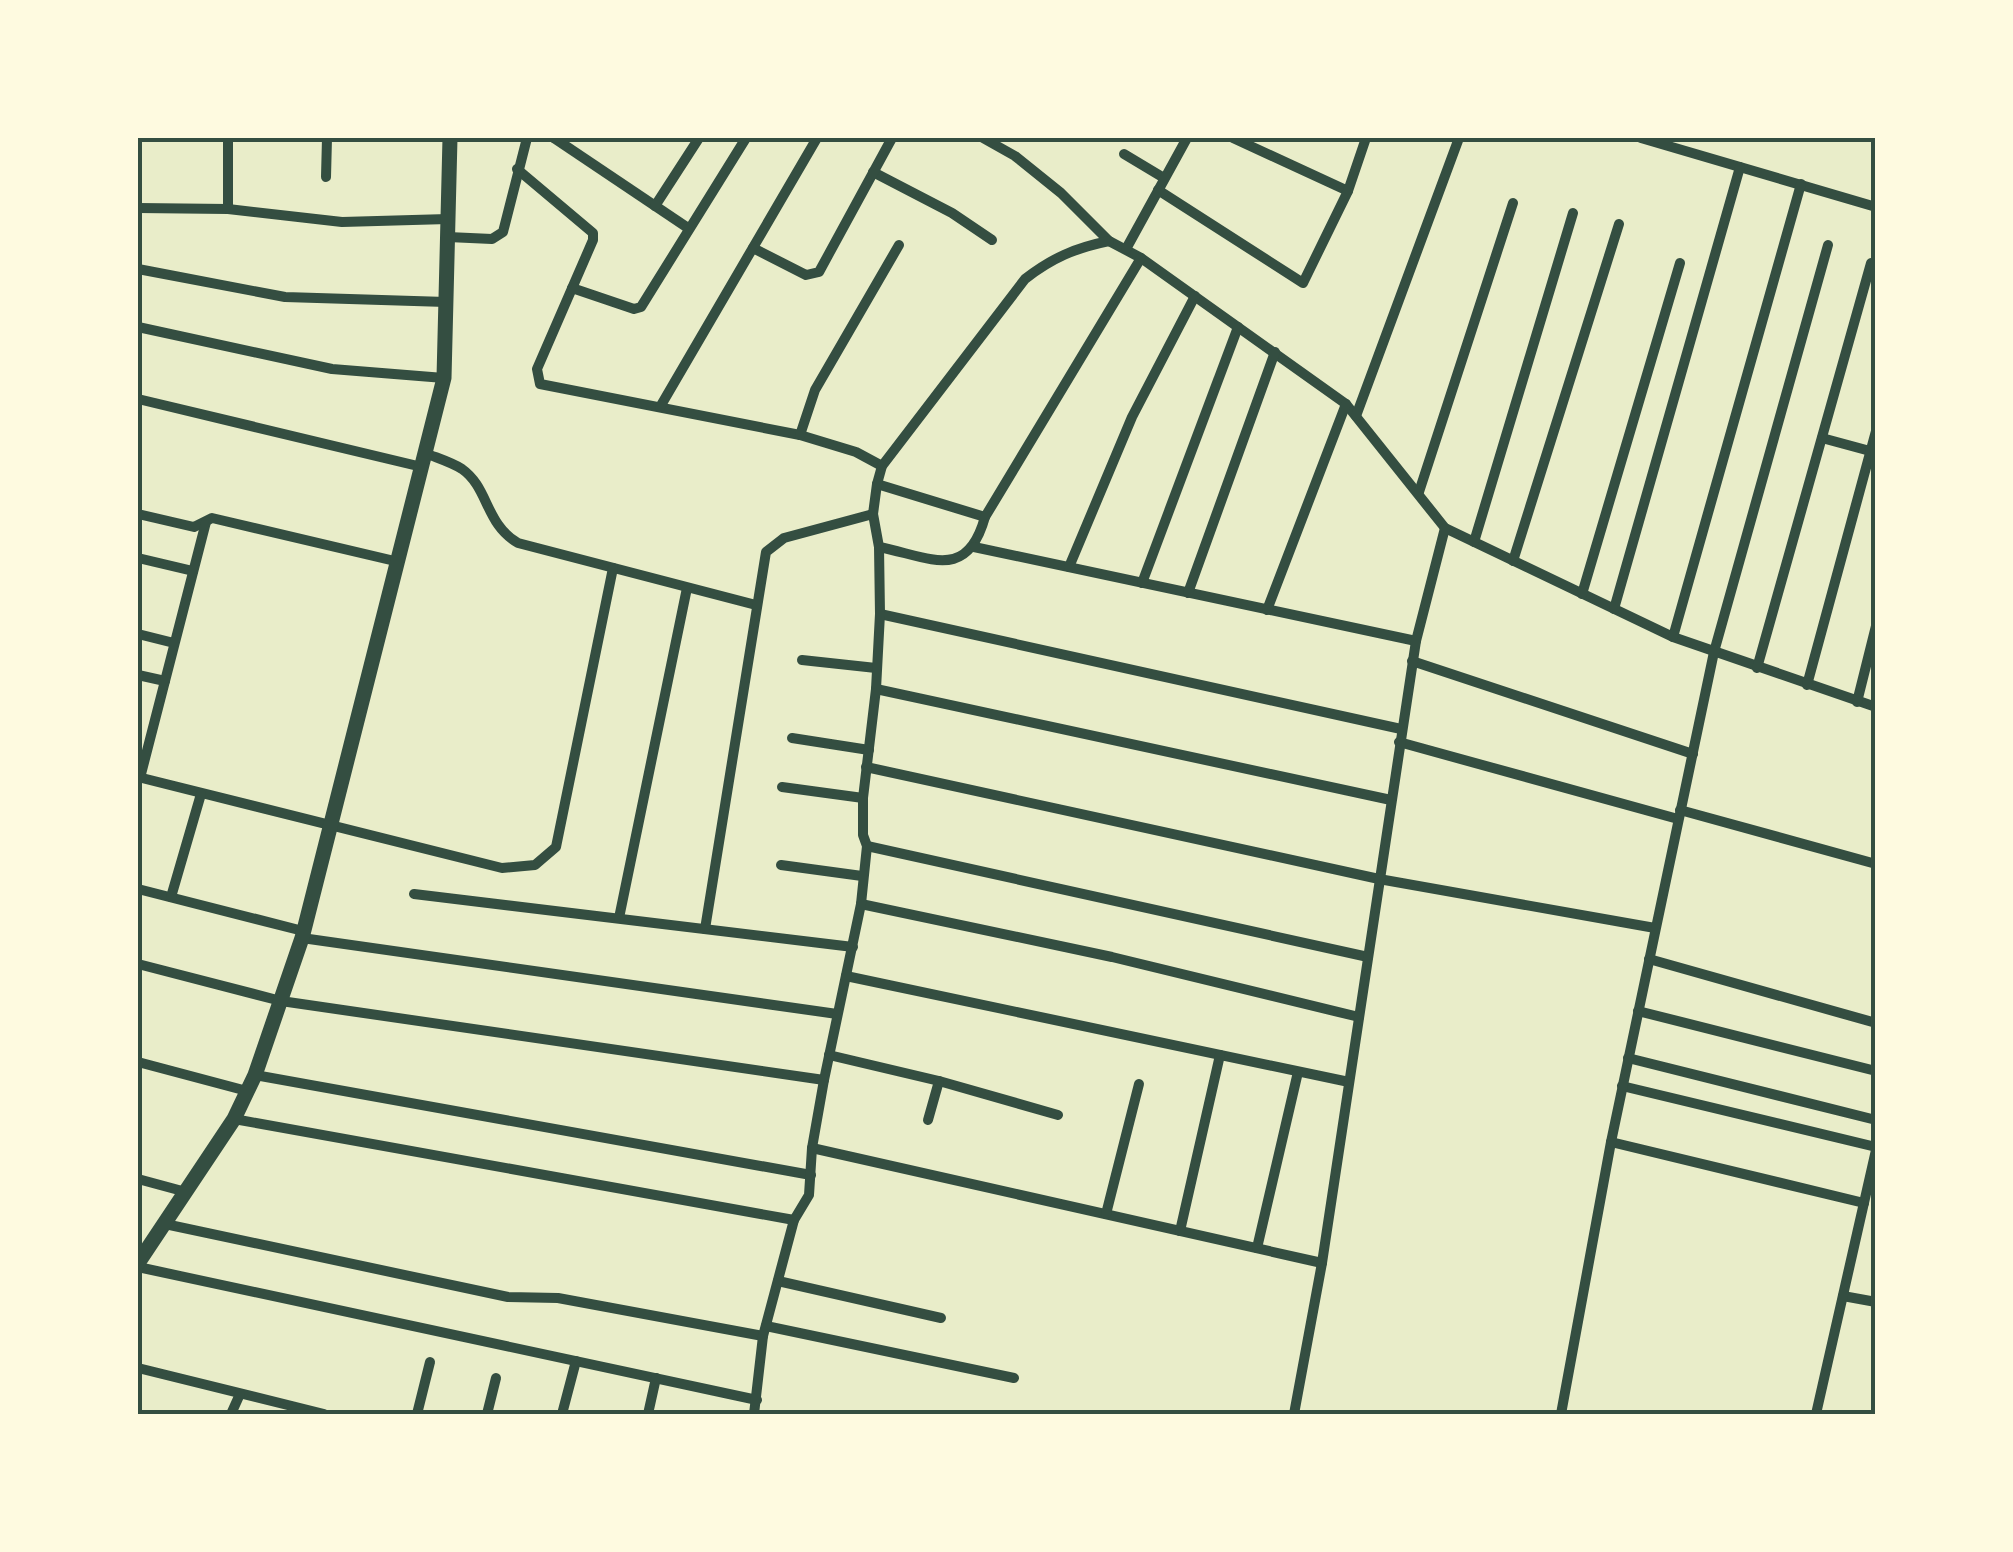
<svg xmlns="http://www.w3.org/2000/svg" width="2013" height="1552" font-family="'Titillium Web',sans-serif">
<rect width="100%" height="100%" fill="#e9edc9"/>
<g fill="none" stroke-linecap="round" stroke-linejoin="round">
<g stroke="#344e41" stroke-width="10">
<path d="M 228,138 L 228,209"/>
<path d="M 554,138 L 688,228"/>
<path d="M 983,138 L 1015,156 L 1061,193 L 1109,241 L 1141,258 L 1346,404 L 1445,528 L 1673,637 L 1876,707"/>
<path d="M 1233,138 L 1348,191"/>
<path d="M 1641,138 L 1876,207"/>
<path d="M 1124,154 L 1164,178"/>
<path d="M 517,169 L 593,233 L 593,240 L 537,369 L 540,384 L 800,435 L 856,452 L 882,466"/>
<path d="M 873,172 L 952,213 L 992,240"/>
<path d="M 326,177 L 327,138"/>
<path d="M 1158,190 L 1303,283 L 1348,191 L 1366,138"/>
<path d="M 655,206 L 699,138"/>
<path d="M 138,208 L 228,209 L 342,222 L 448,219"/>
<path d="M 448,237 L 492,239 L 503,232 L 527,138"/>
<path d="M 753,248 L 806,275 L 819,272 L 892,138"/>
<path d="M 1126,249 L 1187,138"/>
<path d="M 138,269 L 285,297 L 446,302"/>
<path d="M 572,288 L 634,309 L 641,307 L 746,138"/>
<path d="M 138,327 L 332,369 L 444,378"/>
<path d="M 138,399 L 422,467"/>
<path d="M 660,407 L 817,138"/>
<path d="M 1356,416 L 1459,138"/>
<path d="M 800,435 L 815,390 L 899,245"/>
<path d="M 1822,438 L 1870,451"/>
<path d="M 425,453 C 437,458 451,462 462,469 C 489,488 485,524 518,543 L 756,605"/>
<path d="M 877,484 L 985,517"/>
<path d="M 1419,492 L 1513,203"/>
<path d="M 138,514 L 194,527 L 212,518 L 399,562"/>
<path d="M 1474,542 L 1573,213"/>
<path d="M 879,547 C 930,557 967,582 985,517 L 1141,258"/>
<path d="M 974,547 L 1416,641"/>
<path d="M 138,558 L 193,571"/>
<path d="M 1513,561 L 1619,224"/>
<path d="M 1069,567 L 1132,417 L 1195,296"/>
<path d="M 1142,583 L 1238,327"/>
<path d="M 1188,593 L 1275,352"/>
<path d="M 1582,594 L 1680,263"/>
<path d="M 1614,609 L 1740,167"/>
<path d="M 1267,610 L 1346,404"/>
<path d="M 880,614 L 1401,729"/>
<path d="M 138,634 L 174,643"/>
<path d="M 1673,637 L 1801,184"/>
<path d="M 802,660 L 876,668"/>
<path d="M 1412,661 L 1693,754"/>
<path d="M 1757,668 L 1871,263"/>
<path d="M 138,675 L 165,681"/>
<path d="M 1807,685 L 1876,431"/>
<path d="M 876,689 L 1391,800"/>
<path d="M 1857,702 L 1876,626"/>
<path d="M 792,738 L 869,750"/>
<path d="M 1399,742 L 1678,819"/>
<path d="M 866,767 L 1379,879 L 1655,928"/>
<path d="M 138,777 L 502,868 L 535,865 L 556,847 L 613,568"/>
<path d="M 140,778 L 206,522"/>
<path d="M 782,787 L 863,798"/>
<path d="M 1680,810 L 1876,864"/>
<path d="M 867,846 L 1368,957"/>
<path d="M 781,865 L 862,876"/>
<path d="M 138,889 L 303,931"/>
<path d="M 414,894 L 853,947"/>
<path d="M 171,897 L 201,794"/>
<path d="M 861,904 L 1112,957 L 1359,1017"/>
<path d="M 619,918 L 687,588"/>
<path d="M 705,929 L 766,552 L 784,538 L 873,514"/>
<path d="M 302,938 L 837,1014"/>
<path d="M 1649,959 L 1876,1023"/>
<path d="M 138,964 L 281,1001 L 824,1080"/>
<path d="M 846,976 L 1349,1082"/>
<path d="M 1638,1011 L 1876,1071"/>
<path d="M 829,1055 L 939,1081 L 1058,1115"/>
<path d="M 1628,1058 L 1876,1120"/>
<path d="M 138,1062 L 247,1091"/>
<path d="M 255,1075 L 811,1175"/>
<path d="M 1622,1086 L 1876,1147"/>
<path d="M 234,1119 L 794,1220"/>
<path d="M 928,1120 L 939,1081"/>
<path d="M 1611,1142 L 1864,1203"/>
<path d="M 812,1148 L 1322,1263"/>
<path d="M 138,1179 L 186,1192"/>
<path d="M 1106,1214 L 1139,1084"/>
<path d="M 165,1224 L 508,1297 L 558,1298 L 763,1336"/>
<path d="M 1180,1231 L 1220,1055"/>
<path d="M 1257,1248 L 1298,1072"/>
<path d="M 138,1267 L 757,1400"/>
<path d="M 778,1281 L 941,1318"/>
<path d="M 1843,1296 L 1876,1302"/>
<path d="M 766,1326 L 1014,1378"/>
<path d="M 138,1368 L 324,1414"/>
<path d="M 231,1414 L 240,1394"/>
<path d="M 417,1414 L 430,1362"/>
<path d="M 487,1414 L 496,1378"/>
<path d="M 562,1414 L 576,1361"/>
<path d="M 648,1414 L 656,1378"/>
<path d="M 754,1414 L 763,1336 L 794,1220 L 809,1195 L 812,1148 L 824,1080 L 861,904 L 867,846 L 863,835 L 863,798 L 876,689 L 880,614 L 879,547 L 873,514 L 877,484 L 882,466 L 1025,279 C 1052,258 1075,248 1109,241"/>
<path d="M 1294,1414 L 1322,1263 L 1416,641 L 1445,528"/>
<path d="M 1561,1414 L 1611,1142 L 1714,652 L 1828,245"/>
<path d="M 1816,1414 L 1876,1150"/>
</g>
<path stroke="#344e41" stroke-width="15" d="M 138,1263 L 234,1119 L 255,1075 L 302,938 L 444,378 L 450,138"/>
</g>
<rect width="2013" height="1552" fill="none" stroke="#fefae0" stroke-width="280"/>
<rect x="140" y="140" width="1733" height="1272" fill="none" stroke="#344e41" stroke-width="4"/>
</svg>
